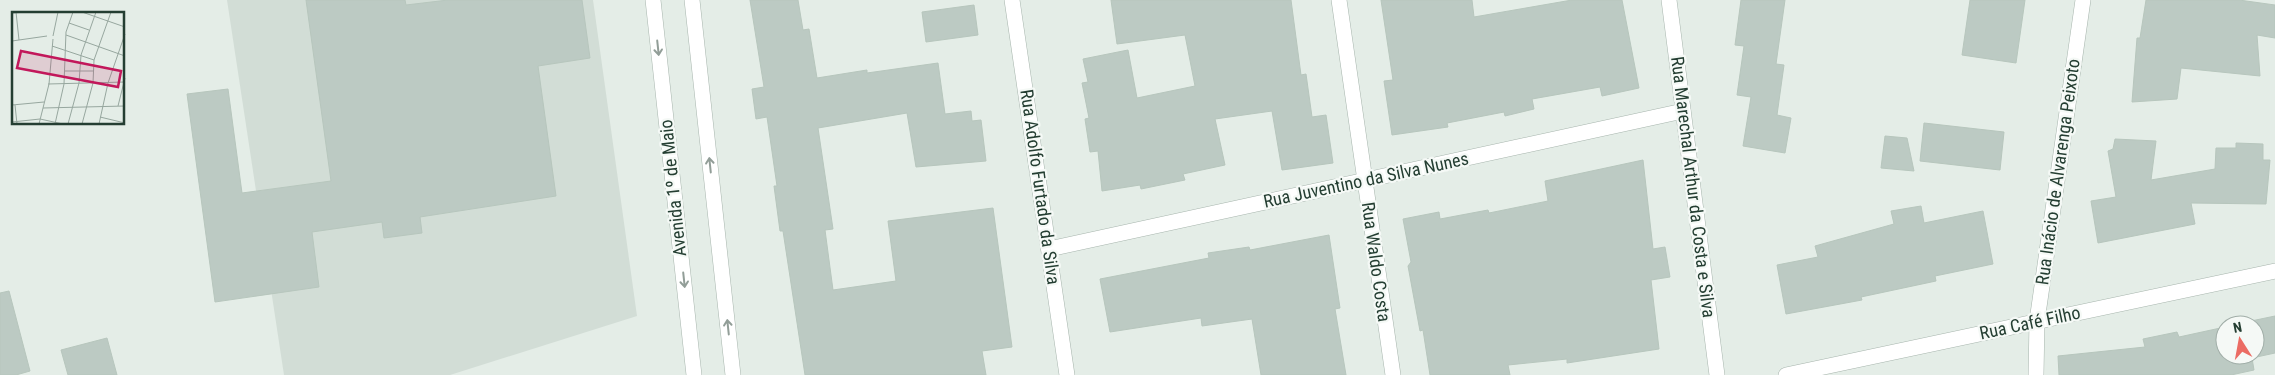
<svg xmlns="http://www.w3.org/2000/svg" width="2275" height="375" font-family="'Roboto Condensed',sans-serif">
<rect width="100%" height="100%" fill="#e4ede7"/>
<path fill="#d2ddd6" d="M 227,0 L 593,0 L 637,316 L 450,375 L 284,375 Z"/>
<g fill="#bccac3" stroke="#b7c6bd">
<path d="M 306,0 L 405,0 L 406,5 L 448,0 L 582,0 L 590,58 L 538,66 L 556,196 L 420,217 L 422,233 L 384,238 L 382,222 L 312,232 L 319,287 L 215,302 L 187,94 L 228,89 L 242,193 L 331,181 Z"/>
<path d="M 750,0 L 798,0 L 803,30 L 809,29 L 817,78 L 867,70 L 867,73 L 938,63 L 945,114 L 971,111 L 972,121 L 981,120 L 986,161 L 916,167 L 907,113 L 818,128 L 833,229 L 825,230 L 833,290 L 896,281 L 888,221 L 993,208 L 1012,347 L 982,351 L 986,375 L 805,375 L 783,231 L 780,231 L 774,186 L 777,186 L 767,117 L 756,119 L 752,89 L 764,87 Z"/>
<path d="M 1111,0 L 1291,0 L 1301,75 L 1306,74 L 1312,117 L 1326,115 L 1333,163 L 1282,170 L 1272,111 L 1215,119 L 1225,165 L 1183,174 L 1185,180 L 1141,189 L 1140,185 L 1102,191 L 1098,151 L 1090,152 L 1085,119 L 1089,118 L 1082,83 L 1088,82 L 1083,59 L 1128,50 L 1137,98 L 1195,86 L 1185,35 L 1117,44 Z"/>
<path d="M 1381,0 L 1472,0 L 1474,17 L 1572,0 L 1622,0 L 1639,88 L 1602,96 L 1600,87 L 1532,99 L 1534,109 L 1505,116 L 1504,112 L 1447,123 L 1448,127 L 1392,135 L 1384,81 L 1393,80 Z"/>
<path d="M 1741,0 L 1785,0 L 1776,64 L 1784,65 L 1777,115 L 1791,118 L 1785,153 L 1743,146 L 1751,97 L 1737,95 L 1744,46 L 1735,45 Z"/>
<path d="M 1970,0 L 2025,0 L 2016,63 L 1962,55 Z"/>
<path d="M 2146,0 L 2239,0 L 2275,5 L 2275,38 L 2257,35 L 2260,76 L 2181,68 L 2177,99 L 2132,102 L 2137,38 L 2140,38 Z"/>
<path d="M 974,5 L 978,35 L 926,42 L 922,12 Z"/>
<path d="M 1924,123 L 2004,132 L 2000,170 L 1920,161 Z"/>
<path d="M 1885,136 L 1907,138 L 1914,171 L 1881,168 Z"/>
<path d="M 2115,139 L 2156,141 L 2151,180 L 2215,169 L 2216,148 L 2236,148 L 2236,143 L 2263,144 L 2263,160 L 2270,160 L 2266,204 L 2191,203 L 2195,224 L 2098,243 L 2091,201 L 2116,197 L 2108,151 L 2113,149 Z"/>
<path d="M 1643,160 L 1653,249 L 1665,247 L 1670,277 L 1651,280 L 1659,349 L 1567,363 L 1567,359 L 1508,365 L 1510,375 L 1430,375 L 1423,330 L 1420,331 L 1408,266 L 1411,262 L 1403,219 L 1439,212 L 1440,219 L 1488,210 L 1489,213 L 1548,201 L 1545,181 Z"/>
<path d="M 1921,206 L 1924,223 L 1983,211 L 1993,264 L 1935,276 L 1936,281 L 1861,297 L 1862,300 L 1786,314 L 1777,265 L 1818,257 L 1815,246 L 1894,224 L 1891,211 Z"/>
<path d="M 1329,235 L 1340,308 L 1335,309 L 1346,375 L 1261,375 L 1252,319 L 1202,326 L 1201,318 L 1110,332 L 1100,279 L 1209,258 L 1208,253 L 1249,247 L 1250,250 Z"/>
<path d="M 9,291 L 30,371 L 16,375 L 0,375 L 0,293 Z"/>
<path d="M 2275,316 L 2275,353 L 2252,358 L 2254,370 L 2231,375 L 2059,375 L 2058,356 L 2145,347 L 2143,339 L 2177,332 L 2179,337 L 2225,327 L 2225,355 L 2255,355 L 2255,325 L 2232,325 Z"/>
<path d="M 107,338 L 117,375 L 68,375 L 61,350 Z"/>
</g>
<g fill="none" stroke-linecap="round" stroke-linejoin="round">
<g stroke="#a7b5ad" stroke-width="16">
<g id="minor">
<path d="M 653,0 L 694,375"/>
<path d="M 692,0 L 733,375"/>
<path d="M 1012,0 L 1067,375"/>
<path d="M 1339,0 L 1393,375"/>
<path d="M 1669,0 L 1717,375"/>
<path d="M 1049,249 L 1683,111"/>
<path d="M 1786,375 L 2275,271"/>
<path d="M 2036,375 L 2037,321 L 2083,0"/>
</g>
</g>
<use href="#minor" stroke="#fff" stroke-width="15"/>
</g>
<defs><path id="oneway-shaft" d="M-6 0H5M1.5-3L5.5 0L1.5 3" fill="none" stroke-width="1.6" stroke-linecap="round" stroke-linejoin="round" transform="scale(1.25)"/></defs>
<g stroke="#929e98">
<use href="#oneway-shaft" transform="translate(658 48) rotate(84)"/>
<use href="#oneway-shaft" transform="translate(710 165) rotate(-96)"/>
<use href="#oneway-shaft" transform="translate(684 280) rotate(84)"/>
<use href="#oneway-shaft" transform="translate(728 327) rotate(-96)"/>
</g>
<g text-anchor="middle" stroke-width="4.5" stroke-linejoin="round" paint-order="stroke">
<g font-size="18" fill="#243e32" stroke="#f5f9f6">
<text transform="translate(2058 172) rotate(-82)" y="6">Rua Inácio de Alvarenga Peixoto</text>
<text transform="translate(1366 180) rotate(-12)" y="6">Rua Juventino da Silva Nunes</text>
<text transform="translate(1040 187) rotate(82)" y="6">Rua Adolfo Furtado da Silva</text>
<text transform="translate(1693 187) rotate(83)" y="6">Rua Marechal Arthur da Costa e Silva</text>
<text transform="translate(673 188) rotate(-96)" y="6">Avenida 1º de Maio</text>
<text transform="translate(1376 262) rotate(82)" y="6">Rua Waldo Costa</text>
<text transform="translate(2030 323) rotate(-12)" y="6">Rua Café Filho</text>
</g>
</g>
<g transform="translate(12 12)">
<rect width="112" height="112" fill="#e4ede7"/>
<path fill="none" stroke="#97a79f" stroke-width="1" d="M 4,0 L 7,28M 70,0 L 113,15M 0,1 L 17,0M 57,11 L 77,18M 54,23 L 113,44M 41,24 L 46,0M 0,29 L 35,24M 40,34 L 82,48M 53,59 L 82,59M 36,72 L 113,70M 0,93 L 32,90M 3,93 L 5,112M 106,94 L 113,66M 31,96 L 113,94M 88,105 L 113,111M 0,110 L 28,107 L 51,112M 27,112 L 37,72 L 41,27M 43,112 L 52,72 L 54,20 L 61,0M 56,112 L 67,71 L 69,43 L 84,0M 70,112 L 81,71 L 82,48 L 99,0M 87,112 L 96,71 L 113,22"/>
<path fill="#c2185b" fill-opacity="0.15" stroke="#c2185b" stroke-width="2.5" d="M 9,39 L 109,59 L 106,75 L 5,56 Z"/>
<rect width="112" height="112" fill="none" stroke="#243e32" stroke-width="2.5"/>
</g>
<g transform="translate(2240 340) rotate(349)"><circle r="24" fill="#f5f9f6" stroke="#a1aea8"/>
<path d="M0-4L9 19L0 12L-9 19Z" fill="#eb6c64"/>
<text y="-8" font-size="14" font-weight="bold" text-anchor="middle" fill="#243e32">N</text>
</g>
</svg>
